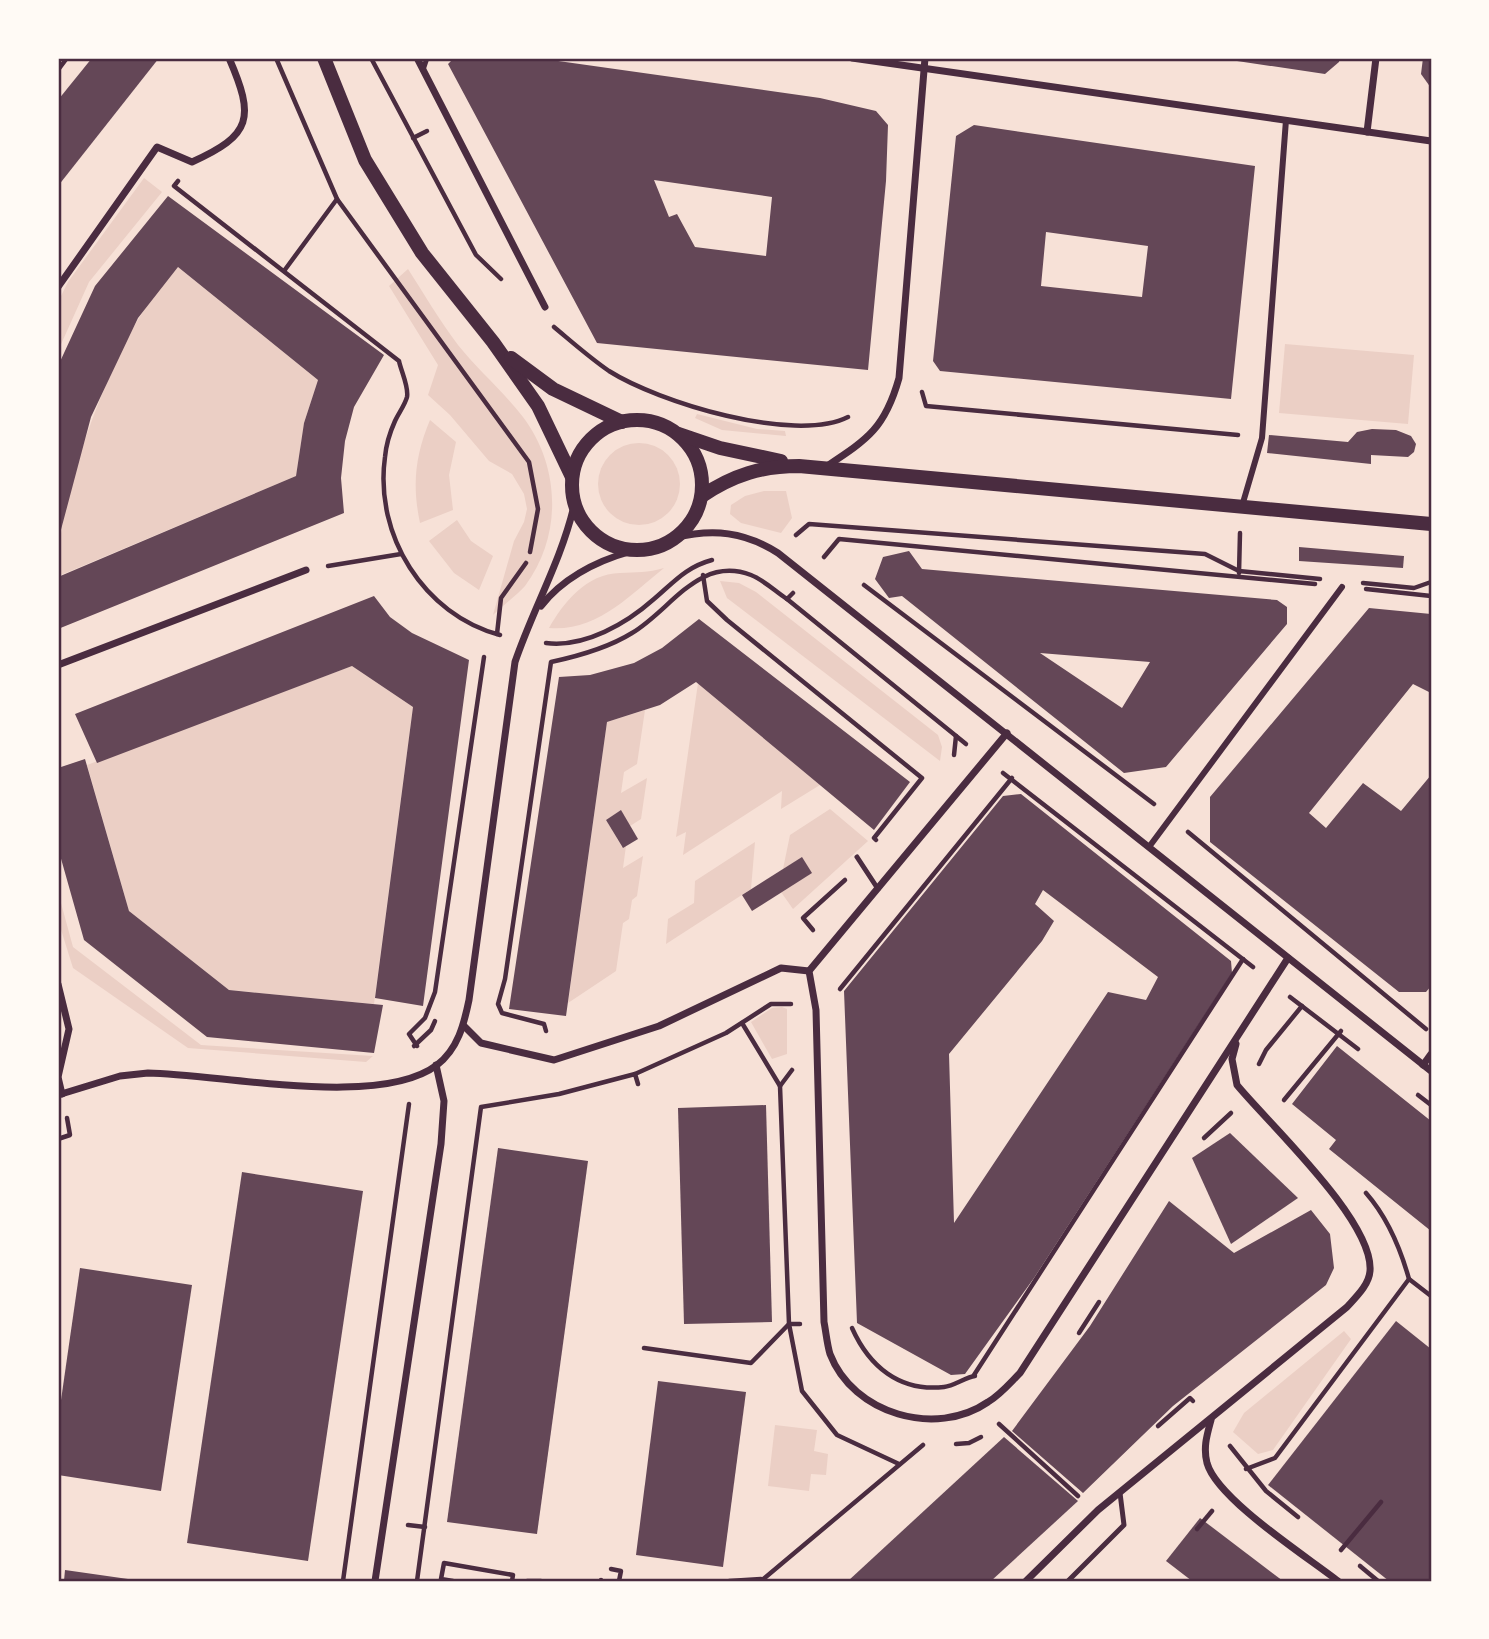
<svg xmlns="http://www.w3.org/2000/svg" width="1489" height="1639" font-family="'Noto Sans',sans-serif">
<rect width="100%" height="100%" fill="#f7e1d7"/>
<g fill="#ebcfc5">
<path d="M 144,178 L 162,192 L 89,282 L 58,351 L 58,302 L 68,282 Z"/>
<path d="M 178,267 L 318,380 L 304,423 L 296,476 L 61,575 C 48,521 108,367 139,318 C 150,300 165,283 178,267 Z"/>
<path d="M 408,269 C 424,294 440,321 458,345 C 478,370 503,391 523,417 C 560,466 563,535 525,586 C 516,596 503,605 493,615 L 514,541 L 524,522 L 527,509 L 524,494 L 512,474 L 489,461 L 450,415 L 428,395 L 438,365 L 389,286 Z"/>
<path d="M 1285,344 L 1414,355 L 1408,424 L 1279,413 Z"/>
<path d="M 697,414 L 757,429 L 785,431 L 786,436 L 722,430 L 695,418 Z"/>
<path d="M 430,420 L 456,442 L 449,475 L 453,510 L 420,523 C 412,485 415,456 430,420 Z"/>
<circle cx="639" cy="484" r="41"/>
<path d="M 764,491 L 786,491 L 792,518 L 781,533 L 741,523 L 730,514 L 731,505 L 745,496 Z"/>
<path d="M 457,520 L 471,541 L 493,556 L 479,590 L 454,573 L 429,541 Z"/>
<path d="M 664,568 C 630,595 597,632 549,628 C 564,602 586,574 620,573 C 636,572 648,573 664,568 Z"/>
<path d="M 720,581 L 739,583 L 756,592 L 938,735 L 942,747 L 940,761 L 727,598 Z"/>
<path d="M 352,666 L 413,707 L 374,1004 L 229,990 L 129,911 L 87,765 Z"/>
<path d="M 698,683 L 820,785 L 781,809 L 782,791 L 683,855 L 686,832 L 676,837 Z"/>
<path d="M 645,710 L 637,764 L 624,772 L 621,793 L 647,778 L 641,819 L 630,826 L 620,811 L 606,820 L 622,847 L 626,846 L 623,868 L 643,856 L 637,896 L 632,900 L 629,919 L 623,923 L 616,971 L 568,1003 L 607,722 Z"/>
<path d="M 830,809 L 868,841 L 793,909 L 781,892 L 802,858 L 783,869 L 790,835 Z"/>
<path d="M 755,842 L 751,889 L 666,944 L 668,919 L 694,903 L 695,881 Z"/>
<path d="M 58,892 L 73,947 L 201,1045 L 373,1056 L 366,1062 L 188,1048 L 73,968 L 58,920 Z"/>
<path d="M 782,1007 L 787,1009 L 787,1054 L 772,1059 L 751,1022 L 772,1008 Z"/>
<path d="M 1344,1331 L 1351,1339 L 1273,1450 L 1258,1454 L 1233,1432 L 1244,1413 Z"/>
<path d="M 775,1425 L 817,1430 L 814,1451 L 828,1454 L 826,1475 L 811,1474 L 809,1491 L 768,1486 Z"/>
</g>
<g fill="#644757" fill-rule="evenodd">
<path d="M 92,58 L 159,58 L 58,186 L 58,100 Z"/>
<path d="M 454,58 L 537,58 L 820,98 L 876,111 L 888,125 L 886,181 L 868,370 L 597,343 L 448,64 ZM 654,180 L 772,197 L 766,256 L 695,247 L 677,214 L 669,217 Z"/>
<path d="M 1217,58 L 1340,58 L 1339,62 L 1325,74 Z"/>
<path d="M 1423,58 L 1431,58 L 1431,88 L 1421,74 Z"/>
<path d="M 974,125 L 1255,166 L 1231,399 L 940,371 L 933,361 L 956,136 ZM 1046,232 L 1148,246 L 1142,297 L 1041,286 Z"/>
<path d="M 168,196 L 384,355 L 354,407 L 345,441 L 341,478 L 344,513 L 58,629 L 58,577 L 296,476 L 304,423 L 318,380 L 178,267 L 138,318 L 91,417 L 58,541 L 58,366 L 95,286 Z"/>
<path d="M 1372,429 L 1396,430 L 1411,436 L 1416,444 L 1414,452 L 1408,457 L 1371,455 L 1371,464 L 1267,453 L 1269,435 L 1348,442 L 1357,432 Z"/>
<path d="M 1299,547 L 1404,556 L 1403,568 L 1299,561 Z"/>
<path d="M 909,551 L 922,569 L 1277,600 L 1287,607 L 1287,624 L 1166,767 L 1124,773 L 902,596 L 889,598 L 875,579 L 883,557 ZM 1040,653 L 1150,662 L 1122,708 Z"/>
<path d="M 374,596 L 390,617 L 412,633 L 469,660 L 423,1006 L 375,998 L 413,707 L 352,666 L 97,763 L 75,714 Z"/>
<path d="M 1369,608 L 1431,614 L 1431,693 L 1413,684 L 1309,813 L 1326,828 L 1363,783 L 1401,811 L 1431,775 L 1431,986 L 1426,992 L 1399,992 L 1210,842 L 1210,797 Z"/>
<path d="M 699,619 L 910,782 L 874,830 L 696,682 L 660,705 L 607,722 L 566,1016 L 509,1009 L 559,677 L 590,675 L 634,663 L 662,648 Z"/>
<path d="M 85,759 L 129,911 L 229,990 L 383,1005 L 374,1053 L 207,1037 L 84,940 L 58,848 L 58,768 Z"/>
<path d="M 1021,794 L 1231,961 L 1232,973 L 1034,1278 L 965,1374 L 951,1375 L 857,1323 L 844,991 L 1003,796 ZM 1043,890 L 1158,977 L 1146,1000 L 1108,992 L 954,1223 L 949,1054 L 1042,941 L 1054,921 L 1035,904 Z"/>
<path d="M 621,810 L 638,839 L 623,848 L 606,820 Z"/>
<path d="M 802,857 L 812,873 L 752,911 L 742,895 Z"/>
<path d="M 1337,1046 L 1431,1121 L 1431,1231 L 1329,1149 L 1336,1140 L 1292,1104 Z"/>
<path d="M 766,1105 L 772,1322 L 684,1324 L 678,1108 Z"/>
<path d="M 1230,1133 L 1298,1198 L 1231,1244 L 1192,1158 Z"/>
<path d="M 498,1148 L 588,1161 L 537,1534 L 447,1522 Z"/>
<path d="M 242,1172 L 363,1191 L 308,1561 L 187,1543 Z"/>
<path d="M 1169,1201 L 1234,1253 L 1311,1210 L 1330,1234 L 1334,1268 L 1326,1285 L 1173,1406 L 1083,1493 L 1012,1431 L 1090,1326 Z"/>
<path d="M 80,1268 L 192,1285 L 161,1491 L 58,1475 L 58,1421 Z"/>
<path d="M 1396,1321 L 1431,1349 L 1431,1581 L 1389,1581 L 1268,1485 Z"/>
<path d="M 658,1381 L 746,1392 L 723,1567 L 636,1555 Z"/>
<path d="M 1004,1437 L 1078,1501 L 991,1581 L 848,1581 Z"/>
<path d="M 1200,1518 L 1283,1581 L 1192,1581 L 1166,1561 Z"/>
<path d="M 65,1570 L 135,1580 L 135,1581 L 64,1581 Z"/>
</g>
<g fill="none" stroke-linecap="round" stroke-linejoin="round">
<g stroke="#4a2c40" stroke-width="4.5">
<path d="M 276,58 L 337,199 L 529,462 L 538,509 L 530,552"/>
<path d="M 371,58 L 476,255 L 501,279"/>
<path d="M 58,70 L 67,58"/>
<path d="M 413,138 L 427,131"/>
<path d="M 178,181 L 174,186 L 399,361 C 401,371 409,387 407,397 C 405,405 398,414 395,421 C 390,432 386,446 385,457 C 374,535 424,615 500,635"/>
<path d="M 284,271 L 337,199"/>
<path d="M 554,327 C 572,342 590,358 609,371 C 658,402 794,444 848,417"/>
<path d="M 922,392 L 926,406 L 1238,435"/>
<path d="M 796,535 L 809,524 L 1205,554 L 1239,571 L 1320,579"/>
<path d="M 824,557 L 839,539 L 1315,584"/>
<path d="M 328,566 L 401,554"/>
<path d="M 1239,573 L 1240,533"/>
<path d="M 703,575 L 707,601 L 727,620 L 922,778 L 874,838 L 876,840"/>
<path d="M 1363,583 L 1414,588 L 1431,582"/>
<path d="M 864,585 L 1154,804"/>
<path d="M 1366,589 L 1431,596"/>
<path d="M 787,599 L 966,744"/>
<path d="M 497,634 L 501,598 L 526,563"/>
<path d="M 546,643 C 585,648 627,623 654,599 C 674,582 686,567 712,560"/>
<path d="M 954,755 L 956,736"/>
<path d="M 1003,773 L 1253,967"/>
<path d="M 1188,832 L 1426,1029"/>
<path d="M 813,930 L 803,918 L 845,880"/>
<path d="M 840,989 L 1012,778"/>
<path d="M 1290,997 L 1358,1049"/>
<path d="M 742,1023 L 780,1086"/>
<path d="M 546,1031 L 544,1024 L 502,1013 L 498,1004 L 505,979 L 551,662 C 579,656 608,648 632,633 C 671,610 699,555 751,575 C 764,580 776,592 787,599 L 793,593"/>
<path d="M 414,1046 L 431,1030 L 435,1021"/>
<path d="M 417,1046 L 409,1034 L 425,1018 L 435,992 L 484,657"/>
<path d="M 1259,1064 L 1266,1050 L 1302,1006"/>
<path d="M 792,1070 L 780,1086 L 789,1324 L 802,1391 L 837,1435 L 899,1464"/>
<path d="M 635,1074 L 726,1033 L 771,1004 L 791,1004"/>
<path d="M 1418,1095 L 1431,1105"/>
<path d="M 1284,1100 L 1341,1031"/>
<path d="M 1204,1138 L 1231,1113"/>
<path d="M 58,1139 L 70,1135 L 67,1118"/>
<path d="M 1366,1193 C 1388,1218 1400,1247 1409,1279"/>
<path d="M 852,1328 C 869,1366 899,1392 944,1387 C 954,1386 966,1377 975,1376"/>
<path d="M 1079,1333 L 1099,1302"/>
<path d="M 644,1348 L 751,1363 L 789,1324 L 800,1324"/>
<path d="M 974,1375 L 1243,959"/>
<path d="M 999,1424 L 1078,1496"/>
<path d="M 1158,1426 L 1190,1398 L 1193,1401"/>
<path d="M 956,1444 L 969,1443 L 981,1437"/>
<path d="M 1230,1446 L 1266,1491 L 1298,1517"/>
<path d="M 1246,1469 L 1275,1458 L 1409,1279 L 1431,1296"/>
<path d="M 408,1525 L 425,1527"/>
<path d="M 1197,1529 L 1212,1511"/>
<path d="M 1341,1550 L 1381,1502"/>
<path d="M 1360,1566 L 1378,1581"/>
<path d="M 611,1569 L 621,1571 L 619,1581"/>
<path d="M 343,1581 L 409,1104"/>
<path d="M 417,1581 L 481,1107 L 559,1094 L 635,1074 L 638,1084"/>
<path d="M 453,1581 L 441,1579 L 444,1563 L 513,1575 L 512,1581"/>
<path d="M 527,1581 L 541,1581"/>
<path d="M 601,1581 L 601,1580"/>
<path d="M 729,1581 L 761,1579"/>
<path d="M 761,1581 L 923,1445"/>
</g>
<g stroke="#4a2c40" stroke-width="5">
<path d="M 423,70 L 427,58"/>
<path d="M 857,857 L 878,889"/>
<path d="M 1068,1581 L 1124,1525 L 1120,1493"/>
</g>
<g stroke="#4a2c40" stroke-width="6">
<path d="M 1242,506 L 1262,438 L 1286,120"/>
<path d="M 1149,847 L 1342,587"/>
</g>
<g stroke="#4a2c40" stroke-width="7">
<path d="M 417,58 L 545,307"/>
<path d="M 852,58 L 1431,141"/>
<path d="M 1367,132 L 1376,58"/>
<path d="M 58,287 L 157,147 L 192,162 C 252,135 255,118 229,58"/>
<path d="M 827,466 C 868,439 885,428 899,378 L 925,58"/>
<path d="M 675,538 C 713,528 745,532 778,553 L 1431,1071"/>
<path d="M 541,606 C 564,577 596,561 632,551"/>
<path d="M 58,665 L 306,570"/>
<path d="M 1007,733 L 809,971 L 816,1010 L 824,1322 C 826,1332 827,1344 830,1354 C 853,1414 936,1438 988,1402 C 1000,1395 1010,1383 1020,1373 L 1288,958"/>
<path d="M 58,984 L 69,1029 L 58,1077 L 62,1094"/>
<path d="M 464,1026 L 481,1043 L 554,1060 L 659,1026 L 781,968 L 809,971"/>
<path d="M 1423,1065 L 1431,1054"/>
<path d="M 58,1095 L 120,1076 L 148,1073 C 222,1074 379,1109 437,1065 C 458,1049 464,1024 469,1000 L 515,662 C 533,609 561,561 574,506"/>
<path d="M 1211,1420 C 1207,1435 1203,1447 1207,1463 C 1217,1499 1306,1556 1338,1581"/>
<path d="M 375,1581 L 441,1144 L 444,1101 L 436,1065"/>
<path d="M 1026,1581 L 1098,1510 L 1347,1307 C 1356,1297 1369,1285 1370,1271 C 1374,1221 1269,1124 1237,1085 L 1232,1059 L 1236,1044"/>
</g>
<g stroke="#4a2c40" stroke-width="14">
<path d="M 324,58 L 365,160 L 422,253 L 493,342 L 538,406 L 572,477"/>
<path d="M 511,358 L 553,389 L 622,422"/>
<circle cx="637" cy="485" r="65"/>
<path d="M 679,434 L 720,448 L 781,461"/>
<path d="M 702,496 C 733,475 762,466 799,466 L 1431,524"/>
</g>
</g>
<rect width="1489" height="1639" fill="none" stroke="#fffaf5" stroke-width="119"/>
<rect x="60" y="60" width="1370" height="1520" fill="none" stroke="#4a2c40" stroke-width="2.5"/>
</svg>
